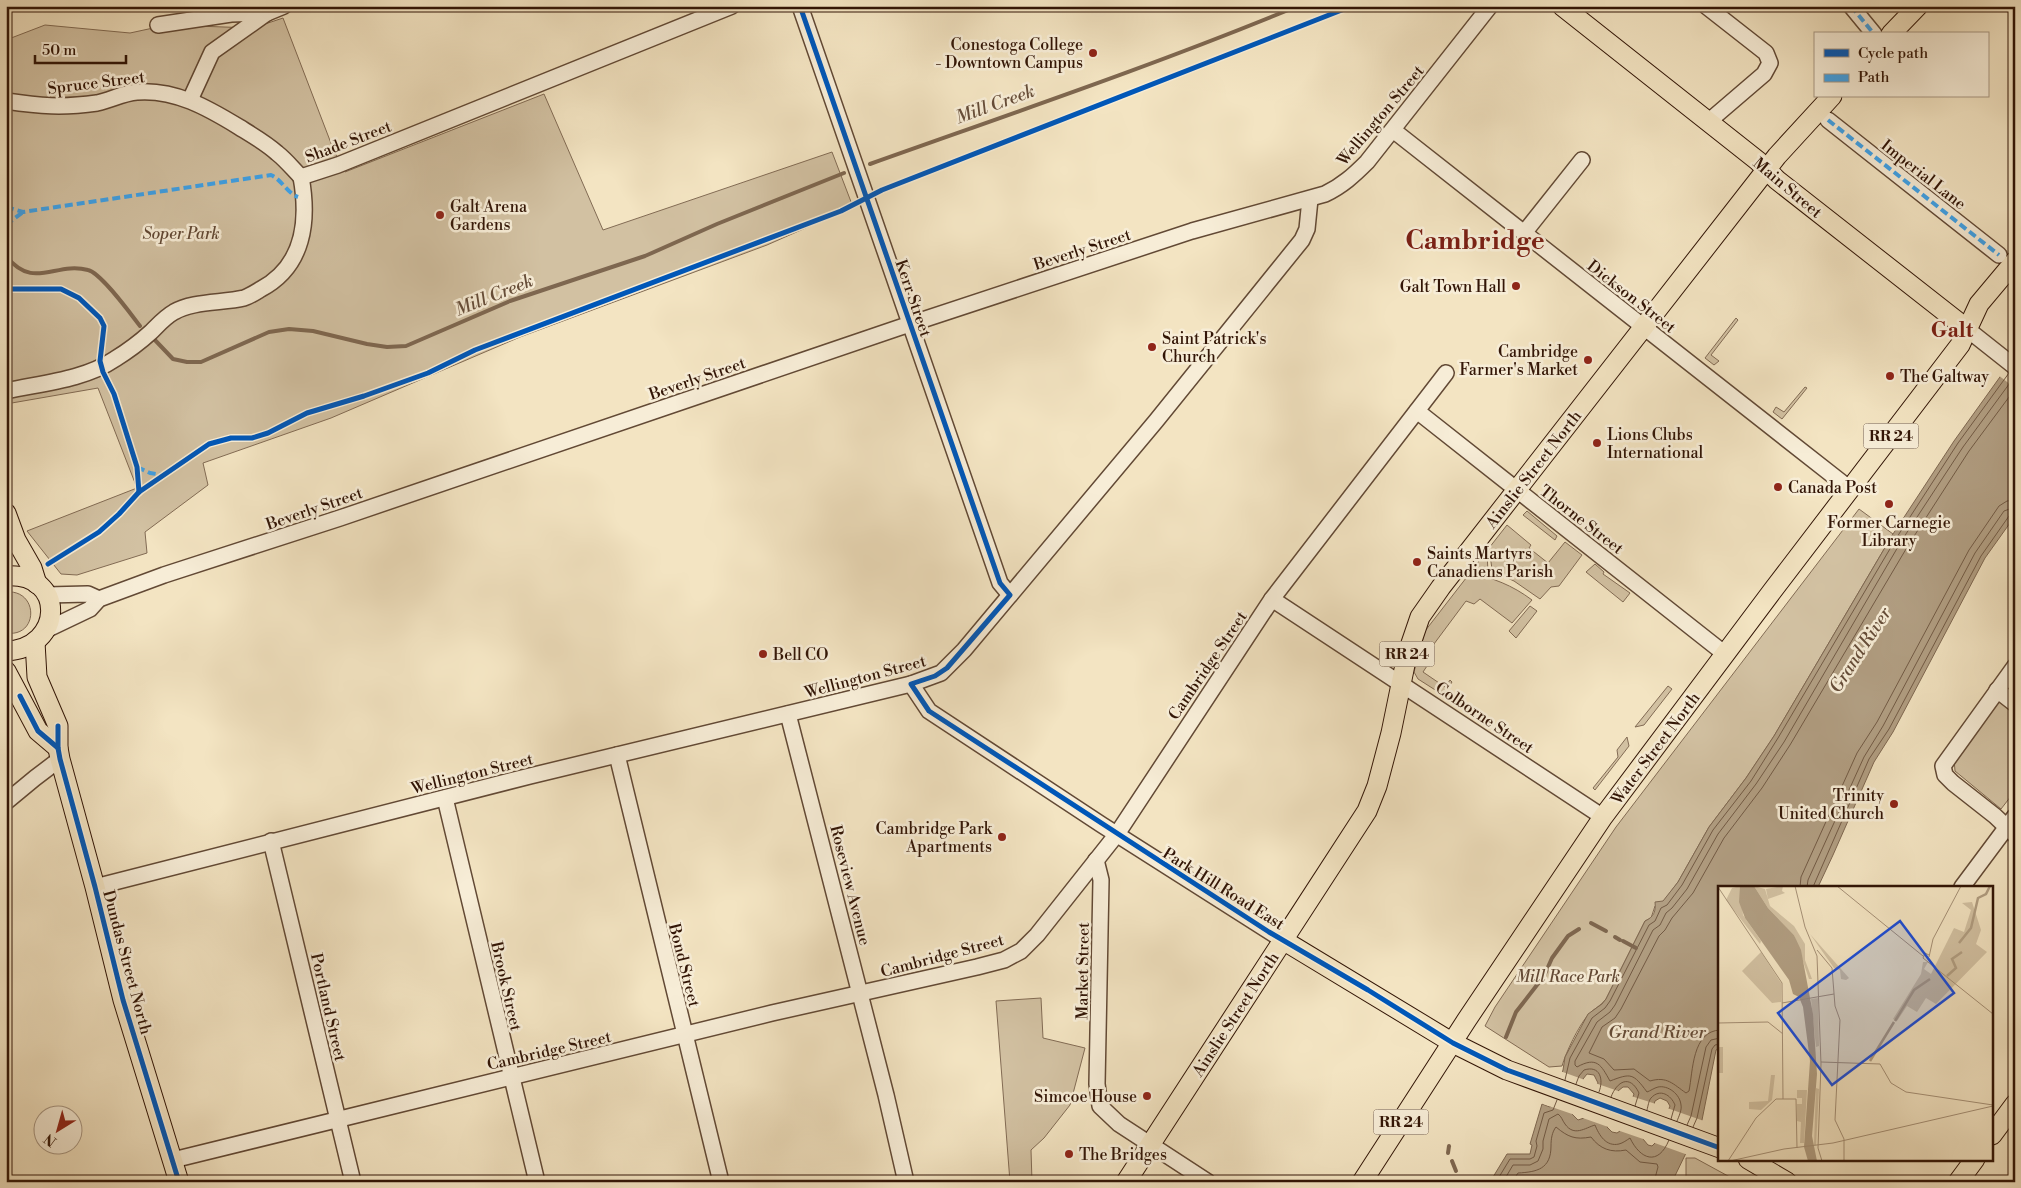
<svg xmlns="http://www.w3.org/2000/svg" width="2021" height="1188" font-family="'Libre Bodoni',serif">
<rect width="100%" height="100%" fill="#f3e4c2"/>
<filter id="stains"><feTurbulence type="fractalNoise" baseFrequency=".004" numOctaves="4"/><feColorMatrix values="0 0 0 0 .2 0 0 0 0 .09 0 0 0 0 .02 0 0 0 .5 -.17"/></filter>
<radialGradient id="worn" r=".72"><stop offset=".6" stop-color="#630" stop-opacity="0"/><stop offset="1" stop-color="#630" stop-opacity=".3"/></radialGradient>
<g fill="#d2c1a2" stroke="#826b54">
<path d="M 283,18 L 334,151 L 345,172 L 544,94 L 603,230 L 832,152 L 853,207 L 767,245 L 520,337 L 331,418 L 203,463 L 208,485 L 145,532 L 147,553 L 77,575 L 61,574 L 27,531 L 137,488 L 98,388 L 6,404 L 6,40 L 45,25 L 130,33 L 167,25 L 253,28 Z"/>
<path d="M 1736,318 L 1738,320 L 1711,355 L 1719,361 L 1714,365 L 1705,358 Z"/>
<path d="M 1805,387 L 1807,388 L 1782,419 L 1773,412 L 1776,407 L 1784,412 Z"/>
<path d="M 1859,509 L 1893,534 L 1774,736 L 1746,778 L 1709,827 L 1678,882 L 1663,902 L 1655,906 L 1651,918 L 1645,921 L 1606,999 C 1601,1006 1593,1009 1588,1015 C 1578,1027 1566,1052 1562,1066 L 1549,1067 L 1485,1026 L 1495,1007 L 1616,827 Z"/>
<path d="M 1527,511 L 1557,536 L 1555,540 L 1523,515 Z"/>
<path d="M 1507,525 L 1531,545 L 1529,548 L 1548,563 L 1565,542 L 1582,555 L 1559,586 L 1551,587 L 1540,599 L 1514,581 L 1494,572 L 1492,569 L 1489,548 Z"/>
<path d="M 1487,551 L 1488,573 L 1471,571 Z"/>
<path d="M 1595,564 L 1604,572 L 1603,574 L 1630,593 L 1623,602 L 1586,572 Z"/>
<path d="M 1470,573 C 1493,578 1512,585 1532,600 L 1512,623 L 1480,599 L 1474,604 L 1466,601 L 1425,656 L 1429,663 L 1423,672 L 1445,687 L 1450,680 L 1452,682 L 1446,691 L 1440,693 L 1418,679 L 1414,672 L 1425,631 Z"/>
<path d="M 6,592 C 39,589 39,638 6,633 Z"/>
<path d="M 1530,606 L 1537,611 L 1516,638 L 1509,631 Z"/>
<path d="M 1668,686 L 1672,689 L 1644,725 L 1635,727 Z"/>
<path d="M 1999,699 L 2015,712 L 2015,791 L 2001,809 L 1955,771 L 1954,759 Z"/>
<path d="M 1627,737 L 1629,746 L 1595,790 L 1593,788 L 1618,757 L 1617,750 Z"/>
<path d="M 1041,998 L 1043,1038 L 1085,1048 L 1070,1105 L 1044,1138 L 1031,1150 L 1032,1182 L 1010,1182 L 996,1001 Z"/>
<path d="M 1686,1158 L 1695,1158 L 1739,1182 L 1686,1182 Z"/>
</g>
<path fill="#b19e82" stroke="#7e6750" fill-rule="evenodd" d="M 2015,356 L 2015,516 L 1985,558 L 1893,732 L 1874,762 L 1833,855 L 1818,887 L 1720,887 L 1720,1048 L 1716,1050 L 1702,1120 L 1672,1182 L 1490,1182 L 1507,1154 L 1530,1154 L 1532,1145 L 1530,1144 L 1542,1104 L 1550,1107 L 1563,1070 L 1565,1057 L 1588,1014 L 1602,1004 L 1606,999 L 1645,921 C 1654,917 1656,911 1655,902 L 1663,901 L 1678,882 L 1709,827 L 1746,778 L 1774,736 L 1893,534 L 1954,441 ZM 1587,1074 L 1594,1075 L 1598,1083 L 1584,1118 L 1578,1120 L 1572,1114 L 1583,1079 ZM 1623,1087 L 1628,1087 L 1634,1094 L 1620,1131 L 1617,1133 L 1612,1132 L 1607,1127 L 1618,1091 ZM 1660,1098 L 1667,1101 L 1670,1106 L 1655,1143 L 1652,1146 L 1648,1145 L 1643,1139 L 1655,1101 Z"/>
<g fill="#f3e4c2">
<path d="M 2015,354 L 2015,388 L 1998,375 Z"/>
<path d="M 1560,1071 L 1585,1080 L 1575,1115 L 1540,1103 L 1548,1104 Z"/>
<path d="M 1595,1083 L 1621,1092 L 1611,1128 L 1580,1117 Z"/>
<path d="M 1631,1096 L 1656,1104 L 1646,1140 L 1617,1130 Z"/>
<path d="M 1667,1108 L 1704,1121 L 1688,1155 L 1652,1142 Z"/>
</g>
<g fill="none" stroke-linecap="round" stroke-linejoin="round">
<g stroke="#725a44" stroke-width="1">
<path d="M 1800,887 L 1801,877 L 1857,753 L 1877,722 L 1969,550 L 1999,506 L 2007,501 L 2015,500"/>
<path d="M 1807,887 L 1808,880 L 1864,757 L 1883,726 L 1975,553 L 2004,511 L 2015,507"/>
<path d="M 1813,887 L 1869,759 L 1889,729 L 1981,556 L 2009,516 L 2015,513"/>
<path d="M 1720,1030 C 1692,1031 1693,1071 1689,1091 L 1686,1093 C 1673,1084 1667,1076 1650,1081 L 1634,1069 L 1614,1070 L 1604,1059 L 1589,1053 L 1602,1027 L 1615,1018 L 1621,1009 L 1659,936 L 1665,930 L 1672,918 L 1693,893 L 1724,838 L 1762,788 L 1790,745 L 1909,544 L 1969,451 L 2015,389"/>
<path d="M 1565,1080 L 1570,1058 L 1592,1018 L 1605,1008 L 1610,1001 L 1649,925 L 1655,921 L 1661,908 L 1667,905 L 1682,885 L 1713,830 L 1751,781 L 1778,738 L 1897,537 L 1958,443 L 2009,373"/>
<path d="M 1576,1084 L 1579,1076 L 1584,1070 C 1600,1065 1604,1079 1599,1092"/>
<path d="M 1611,1097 C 1617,1081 1630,1074 1639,1093 L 1635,1106"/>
<path d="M 1647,1110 C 1648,1106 1649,1100 1651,1098 C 1660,1088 1671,1095 1675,1105 L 1671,1119"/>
<path d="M 1677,1121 C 1679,1116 1682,1110 1681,1105 C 1680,1094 1668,1085 1658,1087 C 1654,1088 1650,1091 1647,1092 C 1633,1073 1631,1073 1610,1081 C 1601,1065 1597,1056 1577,1067 L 1575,1065 L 1575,1061 L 1597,1022 L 1610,1012 L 1615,1005 L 1653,930 L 1660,925 L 1666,913 L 1672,908 L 1687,889 L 1718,834 L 1756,784 L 1784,742 L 1902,540 L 1963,447 L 2015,376"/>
<path d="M 1687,1125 L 1691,1116 L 1706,1047 L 1711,1040 L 1720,1038"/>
<path d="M 1693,1127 L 1697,1118 L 1712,1049 L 1715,1045 L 1720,1044"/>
<path d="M 1496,1182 L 1510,1159 L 1530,1159 L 1534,1157 L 1537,1146 L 1536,1141 L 1544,1113 L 1553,1110 L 1557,1100"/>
<path d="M 1503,1182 L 1513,1165 L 1530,1165 L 1538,1161 L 1543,1149 L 1543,1141 L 1549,1119 L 1558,1114 C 1562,1117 1562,1120 1565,1124 C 1574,1137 1585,1128 1595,1125 C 1599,1135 1606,1147 1619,1144 C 1623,1143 1627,1140 1630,1138 C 1640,1159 1658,1167 1669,1140"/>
<path d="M 1512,1182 L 1518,1173 C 1537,1172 1551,1169 1551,1146 C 1551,1139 1552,1132 1556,1127 C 1568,1137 1575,1140 1591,1137 C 1600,1149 1611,1153 1626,1150 L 1640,1162 L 1657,1164 L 1658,1167 L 1654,1182"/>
</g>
<g stroke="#7e6750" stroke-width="4">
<path d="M 870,164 C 1013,113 1158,64 1298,6"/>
<path d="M 6,256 C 34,291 55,261 88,270 C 101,273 130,313 140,326"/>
<path d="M 153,338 L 173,359 L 187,362 L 201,362 L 269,332 L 289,329 L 313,331 L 367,344 L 387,347 L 406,346 L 510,301 L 645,256 L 717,224 L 844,173"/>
<path d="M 1591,923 L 1606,931"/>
<path d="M 1615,937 L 1620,940"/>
<path d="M 1623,941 L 1636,948"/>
<path d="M 1506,1037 L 1516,1012 L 1544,976 L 1552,958 L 1568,936 L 1579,929"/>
<path d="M 1448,1153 L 1449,1146"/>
<path d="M 1452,1161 L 1456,1171"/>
</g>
<g stroke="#624935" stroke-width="18">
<g id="minor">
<path d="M 800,6 L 1000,583 L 1010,595"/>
<path d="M 1706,6 L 1766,53 L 1770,63 L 1764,74 L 1708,122"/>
<path d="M 1851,6 L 1874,34"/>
<path d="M 158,25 L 231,14 L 267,13"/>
<path d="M 190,100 L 212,52 L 267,13 L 284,6"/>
<path d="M 6,101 C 40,106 62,108 97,103 C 111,100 123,93 137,92 C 175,89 208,108 239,127 C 252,135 266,143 277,153 C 286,160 293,169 301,177"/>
<path d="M 1828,120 L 1999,255"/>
<path d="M 1393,130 L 1850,489"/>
<path d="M 301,177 L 338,165 L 732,6"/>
<path d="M 1524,233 L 1582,160"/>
<path d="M 1967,329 L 2015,367"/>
<path d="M 6,391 C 42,383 84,380 115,359 C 128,351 140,342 151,332 C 158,325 165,317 174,312 C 192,301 223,303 244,298 C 250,296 256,292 261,289 C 304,266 309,221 301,177"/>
<path d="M 1417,411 L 1725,654"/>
<path d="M 47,595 L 88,594 L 99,599"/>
<path d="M 1272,599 L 1603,817"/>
<path d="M 46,630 L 90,609 L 99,599 L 164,575 L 340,518 L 898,328 L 1192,231 L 1325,194 C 1342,186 1354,175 1367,162 L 1490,6"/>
<path d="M 2015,666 L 1943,766 L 1945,775 L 1953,783 L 1995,816 L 2015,835"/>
<path d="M 911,684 L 929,711 L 1102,825 L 1283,940"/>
<path d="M 1997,690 L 2015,704"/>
<path d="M 788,714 L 886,1095 L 906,1182"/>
<path d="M 617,755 L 721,1182"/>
<path d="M 445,798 L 537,1182"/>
<path d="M 6,802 L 35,778 L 60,759"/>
<path d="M 271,841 L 353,1182"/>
<path d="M 1096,860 L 1101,880 L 1097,1084 L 1100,1106 L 1119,1124 L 1208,1182"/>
<path d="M 95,887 L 530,776 L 911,684 L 941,673 L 964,650 L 1156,421 L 1302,240 L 1307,229 L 1310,199"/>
<path d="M 1962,887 L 2015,816"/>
<path d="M 173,1160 L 772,1013 L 977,967 L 1004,960 L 1021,951 L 1037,935 L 1117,834 L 1272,599 L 1446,373"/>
</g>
</g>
<g stroke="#321506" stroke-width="21">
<g id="major">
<path d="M 1562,6 L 1758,161 L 1777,180 L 1967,329"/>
<path d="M 1891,34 L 1918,6"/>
<path d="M 6,513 L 16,540 L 32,568 L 37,584"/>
<path d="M 6,576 C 67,572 64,649 6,651"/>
<path d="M 35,642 L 37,677 L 58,726 L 58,748 L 60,759 L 95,887 L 123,1000 L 179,1182"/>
<path d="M 6,671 L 38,731 L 58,748"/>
<path d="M 1283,940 L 1453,1043 L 1507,1070 L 1720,1148"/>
<path d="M 1992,1135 L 2015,1104"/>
<path d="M 1748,1159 L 1787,1182"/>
<path d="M 1126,1182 L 1367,811 L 1377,786 L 1391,733 L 1407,655 L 1420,617 L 1441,587 L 1777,156 L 1832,96"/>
<path d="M 1362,1182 L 1466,1021 L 1603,817 L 1773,590 L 1960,345 L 1979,304 L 2015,261"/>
<path d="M 1958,1182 L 1975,1159"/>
</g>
</g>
<use href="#minor" stroke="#f7edd7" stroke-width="15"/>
<use href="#major" stroke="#f3e4c2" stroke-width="19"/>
<g stroke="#3ea2e9" stroke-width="4" stroke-dasharray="8 4" stroke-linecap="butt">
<path d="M 1851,6 L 1874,34"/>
<path d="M 1828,120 L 1999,255"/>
<path d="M 6,207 L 23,212 L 271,175 C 282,180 287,193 298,197"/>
<path d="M 6,225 L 23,212"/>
<path d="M 137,467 L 150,473 L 163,475"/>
</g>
<g stroke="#f7edd7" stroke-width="8">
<g id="cycleway">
<path d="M 800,6 L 1000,583 L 1010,595 L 947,668 L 935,676 L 911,684 L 929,711 L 1269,932 L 1368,990 L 1453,1043 L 1507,1070 L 1720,1148"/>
<path d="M 6,289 L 61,289 L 79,298 L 100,318 L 104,326 L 100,361 L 103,372 L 114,394 L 137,467 L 139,492"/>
<path d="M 48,564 L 99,532 L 119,514 L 139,492 L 209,444 L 231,438 L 252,438 L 268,433 L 307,413 L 364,396 L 428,373 L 475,350 L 841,211 L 882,190 L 1352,6"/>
<path d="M 20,696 L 38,731 L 58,748"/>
<path d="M 58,726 L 58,748 L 60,759 L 95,887 L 123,1000 L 179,1182"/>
</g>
</g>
<use href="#cycleway" stroke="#0057b8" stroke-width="5"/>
</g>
<g fill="#8f2418" stroke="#f7edd7" stroke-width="2">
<circle cx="1093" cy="53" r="5"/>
<circle cx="440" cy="215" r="5"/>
<circle cx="1516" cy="286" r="5"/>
<circle cx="1152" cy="347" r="5"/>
<circle cx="1588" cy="360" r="5"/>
<circle cx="1890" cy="376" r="5"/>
<circle cx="1597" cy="443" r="5"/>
<circle cx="1778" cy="487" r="5"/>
<circle cx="1889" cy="504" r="5"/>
<circle cx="1417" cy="562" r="5"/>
<circle cx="763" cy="654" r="5"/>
<circle cx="1894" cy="804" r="5"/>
<circle cx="1002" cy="837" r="5"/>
<circle cx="1147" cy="1096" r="5"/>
<circle cx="1069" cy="1154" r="5"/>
</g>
<g text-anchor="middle" stroke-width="5" stroke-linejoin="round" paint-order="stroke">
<g fill="#f7edd7" stroke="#6d5645" stroke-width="1">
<rect x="1863.5" y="423.5" width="55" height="25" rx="4"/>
<rect x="1379.5" y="641.5" width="55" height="25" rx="4"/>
<rect x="1373.5" y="1109.5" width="55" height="25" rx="4"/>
</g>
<g font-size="15" font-weight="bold" fill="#321506">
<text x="1891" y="441">RR 24</text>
<text x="1407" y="659">RR 24</text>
<text x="1401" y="1127">RR 24</text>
</g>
<g font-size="16" fill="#321506" stroke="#f7edd7" text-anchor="start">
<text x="1083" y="50" text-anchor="end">Conestoga College<tspan x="1083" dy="18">- Downtown Campus</tspan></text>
<text x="450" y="212">Galt Arena<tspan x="450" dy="18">Gardens</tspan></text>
<text x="1506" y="292" text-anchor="end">Galt Town Hall</text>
<text x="1162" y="344">Saint Patrick's<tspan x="1162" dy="18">Church</tspan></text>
<text x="1578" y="357" text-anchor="end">Cambridge<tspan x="1578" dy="18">Farmer's Market</tspan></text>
<text x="1900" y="382">The Galtway</text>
<text x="1607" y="440">Lions Clubs<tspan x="1607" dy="18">International</tspan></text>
<text x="1788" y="493">Canada Post</text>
<text x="1889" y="528" text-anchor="middle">Former Carnegie<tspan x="1889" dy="18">Library</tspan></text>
<text x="1427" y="559">Saints Martyrs<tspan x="1427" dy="18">Canadiens Parish</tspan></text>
<text x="773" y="660">Bell CO</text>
<text x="1884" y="801" text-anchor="end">Trinity<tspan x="1884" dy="18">United Church</tspan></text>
<text x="992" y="834" text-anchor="end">Cambridge Park<tspan x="992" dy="18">Apartments</tspan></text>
<text x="1137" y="1102" text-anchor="end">Simcoe House</text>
<text x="1079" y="1160">The Bridges</text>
</g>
<g font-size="16" fill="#321506" stroke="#f7edd7">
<text transform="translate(96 82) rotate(-7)" y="6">Spruce Street</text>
<text transform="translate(1380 115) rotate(-50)" y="6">Wellington Street</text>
<text transform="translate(348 141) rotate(-21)" y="6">Shade Street</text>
<text transform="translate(1924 174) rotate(38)" y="6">Imperial Lane</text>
<text transform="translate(1788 187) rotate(40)" y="6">Main Street</text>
<text transform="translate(1082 249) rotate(-18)" y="6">Beverly Street</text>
<text transform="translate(1632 296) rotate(38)" y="6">Dickson Street</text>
<text transform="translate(914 298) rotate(71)" y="6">Kerr Street</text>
<text transform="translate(697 378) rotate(-19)" y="6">Beverly Street</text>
<text transform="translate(1533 469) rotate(-52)" y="6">Ainslie Street North</text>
<text transform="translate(314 508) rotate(-19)" y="6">Beverly Street</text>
<text transform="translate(1582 519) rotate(38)" y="6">Thorne Street</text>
<text transform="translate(1207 665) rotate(-56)" y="6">Cambridge Street</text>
<text transform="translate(865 676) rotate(-15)" y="6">Wellington Street</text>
<text transform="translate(1485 717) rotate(34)" y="6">Colborne Street</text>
<text transform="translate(1655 748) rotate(-53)" y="6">Water Street North</text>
<text transform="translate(472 773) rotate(-14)" y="6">Wellington Street</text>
<text transform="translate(851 885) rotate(76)" y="6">Roseview Avenue</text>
<text transform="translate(1224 888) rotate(32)" y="6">Park Hill Road East</text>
<text transform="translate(942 955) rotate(-15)" y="6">Cambridge Street</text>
<text transform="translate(128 962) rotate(75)" y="6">Dundas Street North</text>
<text transform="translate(685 965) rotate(76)" y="6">Bond Street</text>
<text transform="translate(1082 971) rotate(-89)" y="6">Market Street</text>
<text transform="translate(507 986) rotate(77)" y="6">Brook Street</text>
<text transform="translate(329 1007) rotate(77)" y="6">Portland Street</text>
<text transform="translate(1235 1014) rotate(-57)" y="6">Ainslie Street North</text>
<text transform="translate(549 1050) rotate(-13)" y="6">Cambridge Street</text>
</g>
<g font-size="16" font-style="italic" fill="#624935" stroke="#f7edd7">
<text x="181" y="239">Soper Park</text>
<text x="1568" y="982">Mill Race Park</text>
</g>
<g font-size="18" font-style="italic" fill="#654c38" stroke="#f7edd7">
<text transform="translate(995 104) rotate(-20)" y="6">Mill Creek</text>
<text transform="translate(494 295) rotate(-22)" y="6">Mill Creek</text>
<text transform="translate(1860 650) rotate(-57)" y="6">Grand River</text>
<text x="1657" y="1038">Grand River</text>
</g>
<g font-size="21" font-weight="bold" fill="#7a1f14" stroke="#f7edd7">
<text x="1952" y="337">Galt</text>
</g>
<g font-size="26" font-weight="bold" fill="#7a1f14" stroke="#f7edd7">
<text x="1475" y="249">Cambridge</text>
</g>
</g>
<g transform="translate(1718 886)">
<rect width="275" height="275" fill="#f3e4c2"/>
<path d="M 22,0 L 25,29 L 43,55 L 42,58 L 8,14 L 14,2 ZM 36,0 L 47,3 L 52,20 L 76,40 L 87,58 L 87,74 L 94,93 L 91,93 L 76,49 L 50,22 ZM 65,0 L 64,5 L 67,7 L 50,13 L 48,3 ZM 254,16 L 263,44 L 258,58 L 269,66 L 218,118 L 208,112 L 199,126 L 189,120 L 179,135 L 175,133 L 203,88 L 205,76 L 210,76 L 206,83 L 213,88 L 236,42 L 246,46 L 253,24 L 244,17 ZM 92,48 L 131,92 L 128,94 L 123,93 L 122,84 L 116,82 ZM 43,66 L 63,97 L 63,116 L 54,117 L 24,85 ZM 100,112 L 101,160 L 98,161 L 93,113 ZM 0,161 L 5,161 L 5,187 L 0,187 ZM 53,189 L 57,189 L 54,214 L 43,224 L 31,223 L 31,216 L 50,215 ZM 98,202 L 101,203 L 98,259 L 96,259 ZM 79,204 L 89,204 L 86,257 L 82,257 L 83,236 L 79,235 L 79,218 L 84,218 L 84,212 L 79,212 Z" fill="#d2c1a2"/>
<path d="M 22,0 L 36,0 L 50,22 L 76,49 L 83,64 L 95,128 L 99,188 L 94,250 L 99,275 L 90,275 L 86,261 L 92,175 L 85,121 L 81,111 L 75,108 L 71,94 L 27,32 L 21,16 Z" fill="#b19e82"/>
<path fill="none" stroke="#b19e82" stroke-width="2.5" d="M 241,57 L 253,42 L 260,12 L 268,8 L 272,0M 229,90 L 238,82 L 234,73 L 244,66M 177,135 L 196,104 L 212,93M 152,175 L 176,136"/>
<path fill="none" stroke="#a69177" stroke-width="1" d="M 77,0 L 87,41 L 99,70 L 103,178 L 100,262 L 104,275M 119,0 L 205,70M 0,1 L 64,97 L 65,213M 99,64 L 114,82 L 117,120 L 122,134 L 117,234 L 126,253 L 126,275M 211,69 L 207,67 L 205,72 L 275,128M 211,71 L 215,53 L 243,0M 64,117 L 116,108M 0,137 L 50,136 L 65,148M 103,176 L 162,178 L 173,197 L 188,206 L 275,219M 10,275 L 38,232 L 58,213 L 78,213 L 79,262M 12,275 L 66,263 L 115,257 L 275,220"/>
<path fill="#1d4ed8" fill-opacity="0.15" stroke="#1d4ed8" stroke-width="2.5" d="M 182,35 L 236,107 L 114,199 L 60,127 Z"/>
<rect width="275" height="275" fill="none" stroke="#321506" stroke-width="2.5"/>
</g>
<rect width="2021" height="1188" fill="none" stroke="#f3e4c2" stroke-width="25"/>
<rect x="8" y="8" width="2006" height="1173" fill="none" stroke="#321506" stroke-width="2.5"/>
<rect x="12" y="12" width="1996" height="1163" fill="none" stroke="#321506"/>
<rect x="1814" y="32" width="175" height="65" fill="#f7edd7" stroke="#a89783"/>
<rect x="1824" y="49" width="25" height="8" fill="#0057b8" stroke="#a89783"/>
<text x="1858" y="58" font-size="15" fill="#321506">Cycle path</text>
<rect x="1824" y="74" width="25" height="8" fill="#3ea2e9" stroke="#a89783"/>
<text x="1858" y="82" font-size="15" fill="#321506">Path</text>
<g transform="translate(58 1130) rotate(217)"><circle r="24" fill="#f7edd7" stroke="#a89783"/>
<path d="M0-4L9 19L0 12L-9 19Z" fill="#8f2418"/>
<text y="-8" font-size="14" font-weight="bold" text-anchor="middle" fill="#321506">N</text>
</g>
<path d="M35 55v8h91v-8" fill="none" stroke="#321506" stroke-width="2.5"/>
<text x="42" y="55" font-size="15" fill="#321506" stroke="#f7edd7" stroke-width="4" paint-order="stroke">50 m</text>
<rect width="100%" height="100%" filter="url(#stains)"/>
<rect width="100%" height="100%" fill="url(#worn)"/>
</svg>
